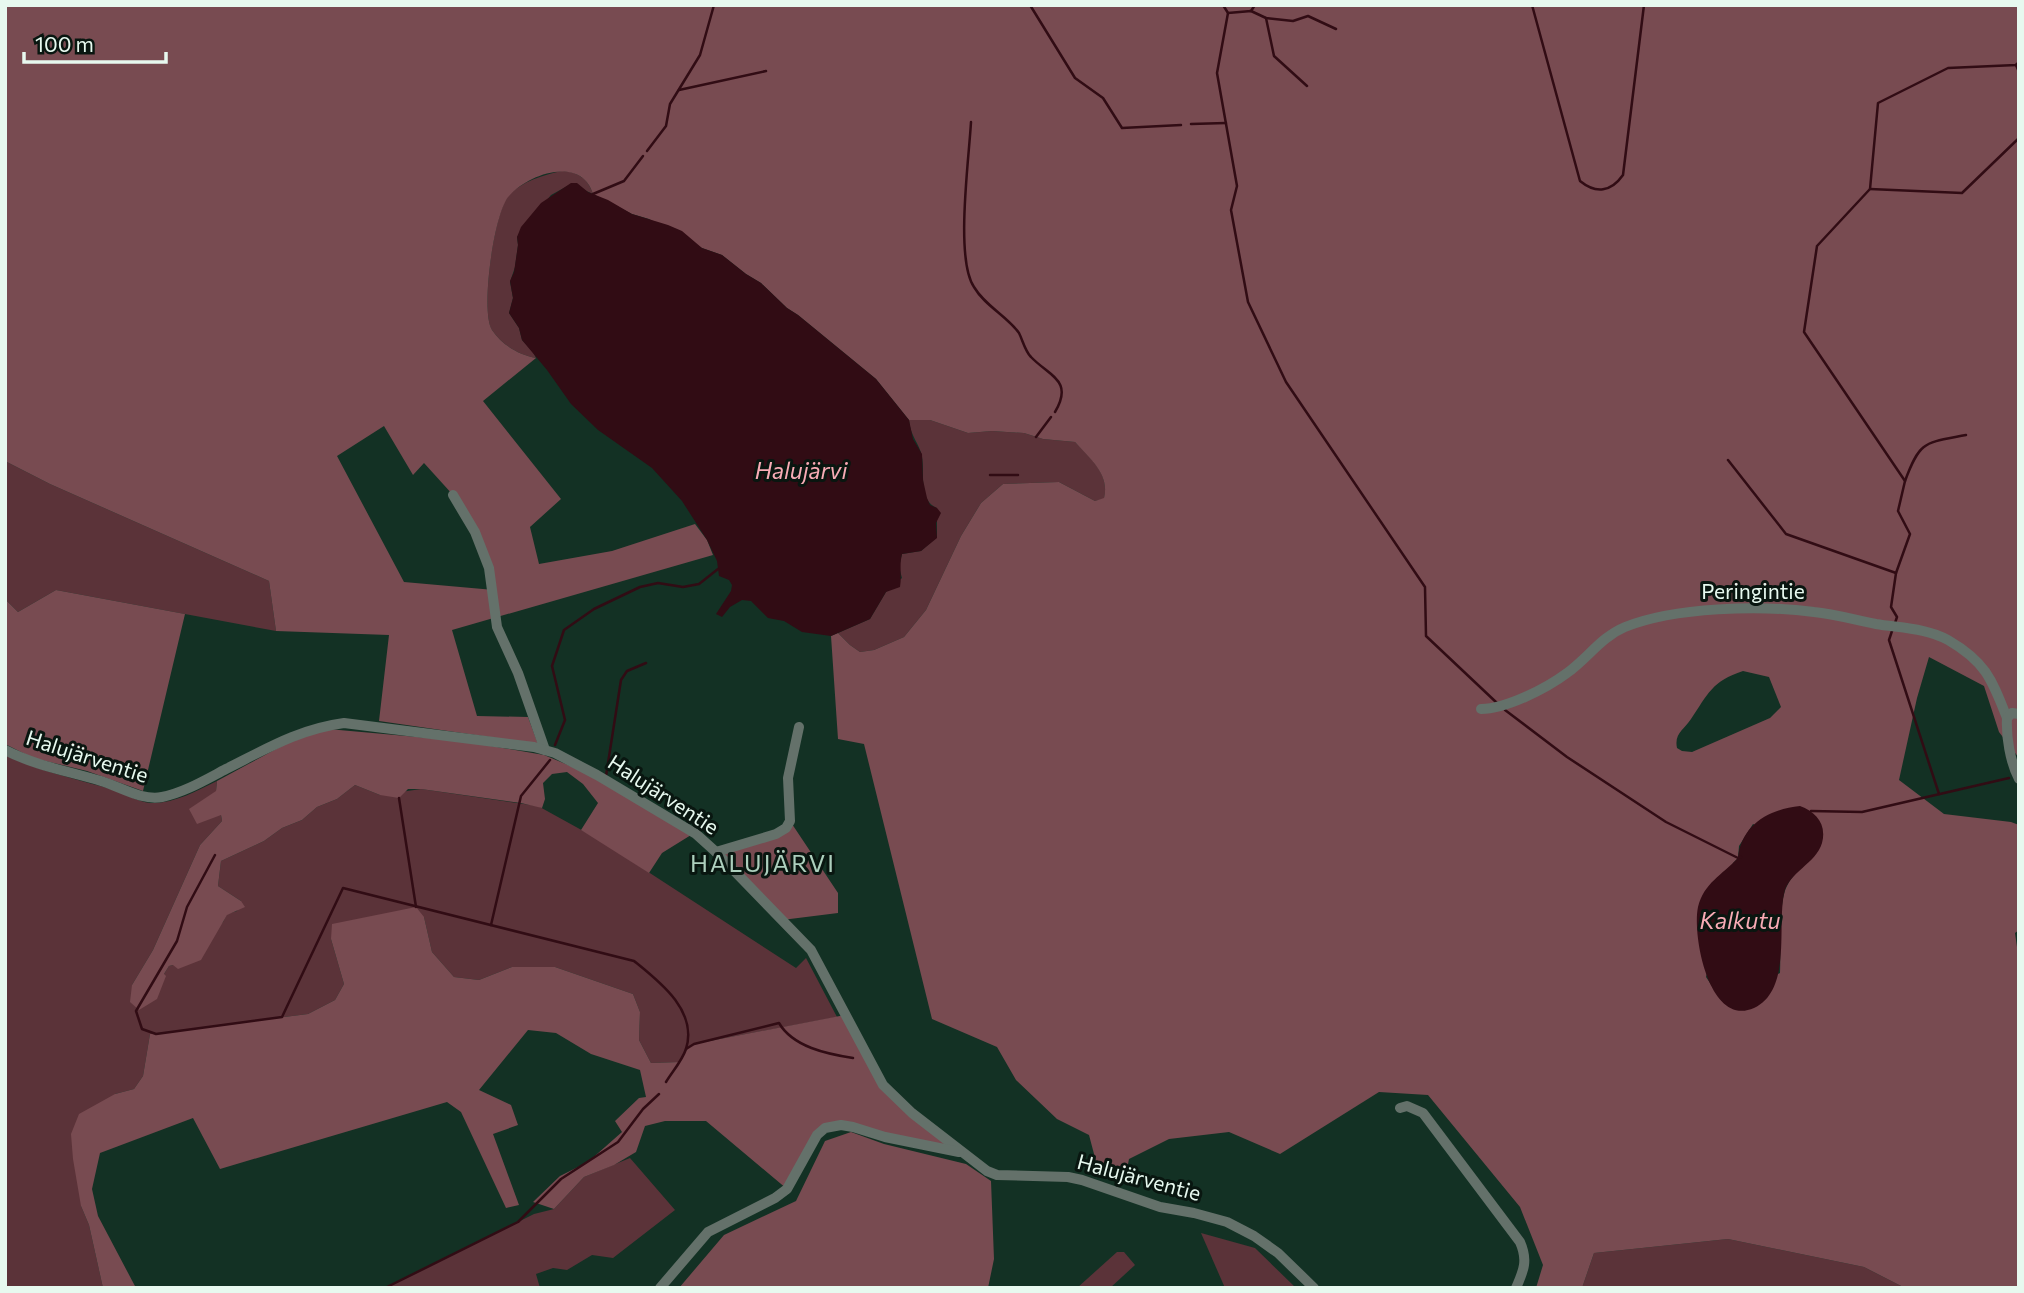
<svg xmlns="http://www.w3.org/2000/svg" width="2024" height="1293" font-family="Commissioner,sans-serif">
<rect width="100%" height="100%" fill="#133124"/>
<g fill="#5b3339">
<path d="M 562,171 C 577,172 588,178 593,194 L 571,184 L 551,195 L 517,237 L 518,245 L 515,267 L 510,282 L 513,298 L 509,313 L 519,328 L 522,340 L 533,352 L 536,358 C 519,355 502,345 492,330 C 480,312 494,211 509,195 C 523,181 543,175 562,171 Z"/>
<path d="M 909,420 L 930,420 L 968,433 L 992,431 L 1024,433 L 1043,439 L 1075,442 C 1091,459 1110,474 1104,499 L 1095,501 L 1059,482 L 1003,484 L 981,503 L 961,536 L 926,610 L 904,637 L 874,650 L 860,652 L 850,645 L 838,633 L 870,619 L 886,592 L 902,578 L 899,567 L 902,554 L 921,551 L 937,537 L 937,508 C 918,500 925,473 922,457 C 920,444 910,436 909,420 Z"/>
<path d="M 5,461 L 50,484 L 269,581 L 276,631 L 56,590 L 18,612 L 5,599 Z"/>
<path d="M 5,755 C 41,772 77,779 114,790 C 126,794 138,802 150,803 C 174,804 196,791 217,781 L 216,790 L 222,821 L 200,845 L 153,950 L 132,985 L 164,974 L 169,966 L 173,965 L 223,922 L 227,914 L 237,911 L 241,901 L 218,886 L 221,861 L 264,841 L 282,828 L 302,820 L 317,807 L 337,799 L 355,785 L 380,795 L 421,789 L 538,806 L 596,838 L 796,968 L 806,958 L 837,1017 L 694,1044 L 686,1049 L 679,1062 L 651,1063 L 639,1040 L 640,1012 L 633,994 L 555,967 L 512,967 L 479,980 L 454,977 L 432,952 L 424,917 L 331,939 L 344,984 L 335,1000 L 308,1014 L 150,1034 L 143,1076 L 134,1089 L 115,1094 L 81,1206 L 89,1225 L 103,1288 L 5,1288 Z"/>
<path d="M 630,1158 L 675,1210 L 613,1258 L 592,1255 L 567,1270 L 553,1268 L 536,1274 L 540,1288 L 385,1288 L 534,1214 L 554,1209 L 584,1177 Z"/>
<path d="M 1201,1233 L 1255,1248 L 1296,1288 L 1225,1288 Z"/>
<path d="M 1728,1239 L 1864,1267 L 1905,1288 L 1582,1288 L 1594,1253 Z"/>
<path d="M 1117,1252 L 1124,1252 L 1135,1265 L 1110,1288 L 1077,1288 Z"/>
</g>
<g fill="#784b51" fill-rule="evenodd">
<path d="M 5,5 L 2019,5 L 2019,758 L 1999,732 L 1984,686 L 1929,657 L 1917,698 L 1899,780 L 1944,814 L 2011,822 L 2019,825 L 2019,930 L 2015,933 L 2019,961 L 2019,1288 L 1905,1288 L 1864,1267 L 1728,1239 L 1594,1253 L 1582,1288 L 1536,1288 L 1543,1265 L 1520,1207 L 1428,1095 L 1379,1092 L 1280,1154 L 1229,1132 L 1169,1139 L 1129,1159 L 1125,1179 L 1098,1169 L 1089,1135 L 1057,1119 L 1016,1080 L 997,1047 L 932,1019 L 864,744 L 838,739 L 831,636 L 838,633 L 850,645 L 860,652 L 874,650 L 904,637 L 926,610 L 961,536 L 981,503 L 1003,484 L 1059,482 L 1095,501 L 1104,498 C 1110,474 1090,459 1075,442 L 1043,439 L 1024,433 L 992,431 L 968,433 L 930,420 L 909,420 L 876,379 L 798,315 L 787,308 L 761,283 L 746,274 L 722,255 L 702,248 L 649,219 L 632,214 L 593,194 C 581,155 528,174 509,196 C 494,212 480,312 492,330 C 502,345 519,355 536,358 L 483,401 L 561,499 L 530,527 L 539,564 L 612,551 L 695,524 L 707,540 L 713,555 L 452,630 L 477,716 L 528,717 L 538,744 L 379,721 L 389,635 L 276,631 L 269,581 L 50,484 L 5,461 ZM 384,426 L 413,475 L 424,463 L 453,495 L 489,568 L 494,590 L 404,582 L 337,456 ZM 1743,671 L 1769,677 L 1781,707 L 1770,718 L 1692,752 L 1682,751 L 1677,748 C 1674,733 1684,730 1691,719 C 1708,694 1712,681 1743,671 ZM 1753,824 L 1816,853 C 1806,864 1793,873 1787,886 C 1778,903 1781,952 1780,973 L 1722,1001 L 1706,977 L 1733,863 L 1738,858 L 1739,846 Z"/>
<path d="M 56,590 L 185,614 L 143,791 L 87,771 L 33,758 L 5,744 L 5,599 L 18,612 Z"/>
<path d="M 328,729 L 462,741 L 544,755 L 585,772 L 691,835 L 662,853 L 649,873 L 581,830 L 598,803 L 583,784 L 567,772 L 552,774 L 543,783 L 545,799 L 542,808 L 521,803 L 421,789 L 408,789 L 399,798 L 380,795 L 355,785 L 337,799 L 317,807 L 302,820 L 282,828 L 264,841 L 221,861 L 218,886 L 241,901 L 245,907 L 227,915 L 201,960 L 178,969 L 173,965 L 169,966 L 164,974 L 166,976 L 157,999 L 139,1010 L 130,1002 L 132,985 L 153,950 L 200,845 L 222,821 L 221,815 L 197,824 L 189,809 L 216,791 L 217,781 L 289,742 Z"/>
<path d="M 790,821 L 838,893 L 838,913 L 782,920 L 716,852 L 776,834 Z"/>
<path d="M 416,907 L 424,917 L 432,952 L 454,977 L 479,980 L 512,967 L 555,967 L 633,994 L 640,1012 L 639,1040 L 651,1063 L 679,1062 L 686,1049 L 694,1044 L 845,1015 L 883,1085 L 964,1153 L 853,1127 L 826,1128 L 787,1189 L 706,1121 L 665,1121 L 645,1126 L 636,1152 L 614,1165 L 584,1177 L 554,1209 L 533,1202 L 560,1176 L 588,1162 L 622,1132 L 615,1121 L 639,1098 L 646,1097 L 640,1070 L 591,1054 L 556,1033 L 528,1030 L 479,1090 L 511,1105 L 518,1125 L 493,1134 L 519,1205 L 506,1208 L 461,1112 L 447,1102 L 220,1169 L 193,1118 L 100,1153 L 92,1189 L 98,1216 L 136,1288 L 103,1288 L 89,1225 L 81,1206 L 73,1159 L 71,1134 L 79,1114 L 115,1094 L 134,1089 L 143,1076 L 150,1034 L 308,1014 L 335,1000 L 344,984 L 331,939 L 332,924 Z"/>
<path d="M 851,1132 L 884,1144 L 966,1164 L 991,1181 L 994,1259 L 988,1288 L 679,1288 L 724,1235 L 796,1201 L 825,1141 Z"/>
</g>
<g fill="#310c14">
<path d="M 571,183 L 577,183 L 588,192 L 608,200 L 632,214 L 668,225 L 682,231 L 702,248 L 722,255 L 746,274 L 761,283 L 787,308 L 798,315 L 876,379 L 909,420 L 913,439 L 922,454 L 923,480 L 927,498 L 930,505 L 937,508 L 941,513 L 936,523 L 937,538 L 921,551 L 902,554 C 899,566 902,575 900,587 L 886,592 L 870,619 L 831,636 L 802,632 L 784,621 L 768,618 L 751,601 L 742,600 L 730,607 L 722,617 L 716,614 L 731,591 L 732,585 L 729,580 L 719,576 L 717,561 L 707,540 L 682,501 L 652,468 L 598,430 L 571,404 L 547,370 L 522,340 L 519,328 L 509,313 L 513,298 L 510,281 L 514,272 L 518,245 L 517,237 L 521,227 L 541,203 Z"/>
<path d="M 1800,806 C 1816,812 1827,824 1822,843 C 1816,864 1788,872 1784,894 C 1777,927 1792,990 1754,1008 C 1709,1028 1692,935 1698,907 C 1704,883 1722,875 1738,858 C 1741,825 1769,809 1800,806 Z"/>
</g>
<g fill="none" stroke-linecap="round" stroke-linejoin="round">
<g stroke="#310c14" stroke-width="2.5">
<path d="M 1030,5 L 1075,78 L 1103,98 L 1122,128 L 1181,125"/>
<path d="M 1223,5 L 1228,13 L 1217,73 L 1237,186 L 1231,210 L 1248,302 L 1286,382 L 1425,587 L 1426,636 L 1497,703"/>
<path d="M 1532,5 L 1580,181 C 1596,194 1611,192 1623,175 L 1644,5"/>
<path d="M 1251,11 L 1255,5"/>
<path d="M 1228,13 L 1251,11 L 1266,18 L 1293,21 L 1308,16 L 1336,29"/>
<path d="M 1266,18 L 1274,56 L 1307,86"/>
<path d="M 2016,65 L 2019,72"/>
<path d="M 679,90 L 766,71"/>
<path d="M 971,122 C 969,159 955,259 974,287 C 985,306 1007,316 1019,333 C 1023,341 1025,351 1031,357 C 1049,376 1074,380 1055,412"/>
<path d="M 1191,124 L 1226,123"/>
<path d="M 647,151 L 666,126 L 670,104 L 700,55 L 714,5"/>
<path d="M 1870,189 L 1962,193 L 2019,138"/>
<path d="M 593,194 L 624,181 L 643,156"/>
<path d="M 1036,437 L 1051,417"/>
<path d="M 1728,460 L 1786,534 L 1896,573"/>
<path d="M 990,475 L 1018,475"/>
<path d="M 1905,481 C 1920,440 1925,443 1966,435"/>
<path d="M 1895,623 L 1897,617 L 1891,607 L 1896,573 L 1910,534 L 1898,511 L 1905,481 L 1804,332 L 1817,246 L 1870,189 L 1878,103 L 1948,68 L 2016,65 L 2019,62"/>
<path d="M 1892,631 L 1889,640 L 1939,794"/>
<path d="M 1505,710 L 1567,757 L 1666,822 L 1738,858 L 1741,857"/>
<path d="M 555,745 L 565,720 L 552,666 L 564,630 L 594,609 L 640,587 L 658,583 L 683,587 L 699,584 L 718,569"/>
<path d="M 606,776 L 621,680 L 627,671 L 646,663"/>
<path d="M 399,798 L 416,907"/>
<path d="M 1811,811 L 1862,812 L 2009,778"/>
<path d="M 215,855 L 187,907 L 177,941 L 136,1011 L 142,1029 L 156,1034 L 282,1017 L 343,888 L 634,961 C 660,982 698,1011 686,1049 C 682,1061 672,1072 666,1082"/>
<path d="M 491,925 L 521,796 L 550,760"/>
<path d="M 686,1049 L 694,1044 L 779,1023 C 793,1047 827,1054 853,1058"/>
<path d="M 385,1288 L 518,1222 L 561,1179 L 618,1142 L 643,1109 L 659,1094"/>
</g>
<g stroke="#64716a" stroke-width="10">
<path d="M 453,495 L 475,532 L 489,568 L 497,627 L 518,673 L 545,750"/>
<path d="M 1481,709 C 1506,709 1547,688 1567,673 C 1588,658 1601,637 1625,627 C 1675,607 1760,605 1814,612 C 1835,614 1855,620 1876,624 C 1900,628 1927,628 1948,640 C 1986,662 1992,680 2007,718"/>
<path d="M 2019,714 L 2012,713 L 2007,718 C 2006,736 2010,762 2019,779"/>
<path d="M 5,750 C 36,766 68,771 101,781 C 121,787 142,801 162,797 C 185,792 205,780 226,769 C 266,749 299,729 344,723 L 534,747 L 555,753 L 597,775 L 696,834 L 716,852 L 811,950 L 883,1085 L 912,1113 L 987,1171 L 997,1175 L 1068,1177 L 1082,1180 L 1160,1207 L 1194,1213 L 1227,1222 L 1254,1236 L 1278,1253 L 1314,1288"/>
<path d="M 716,852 L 776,834 L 786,828 L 790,821 L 788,778 L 799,727"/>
<path d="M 1400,1108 L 1407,1106 L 1423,1113 L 1520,1242 C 1528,1260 1524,1270 1516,1288"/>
<path d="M 660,1288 L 708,1232 L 775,1198 L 787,1189 L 817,1135 L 825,1128 L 841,1125 L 853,1127 L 885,1137 L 959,1152"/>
</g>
</g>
<g text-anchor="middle" stroke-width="6" stroke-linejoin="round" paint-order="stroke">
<g font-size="21" fill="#e7f9ef" stroke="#091610">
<text x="1753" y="599">Peringintie</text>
<text transform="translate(87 757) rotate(18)" y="7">Halujärventie</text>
<text transform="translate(663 795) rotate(33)" y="7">Halujärventie</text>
<text transform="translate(1139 1178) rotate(15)" y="7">Halujärventie</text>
</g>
<g font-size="23" font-style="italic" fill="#f8abb5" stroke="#091610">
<text x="801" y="479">Halujärvi</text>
<text x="1740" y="929">Kalkutu</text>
</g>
<g font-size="24" letter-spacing="2" fill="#adcfbd" stroke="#091610">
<text x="763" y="872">HALUJÄRVI</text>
</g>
</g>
<rect width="2024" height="1293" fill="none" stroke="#e7f9ef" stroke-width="14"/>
<path d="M24 52v10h142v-10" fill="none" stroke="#e7f9ef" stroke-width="3.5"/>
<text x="35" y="52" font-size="21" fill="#e7f9ef" stroke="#091610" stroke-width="5" paint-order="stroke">100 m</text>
</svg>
